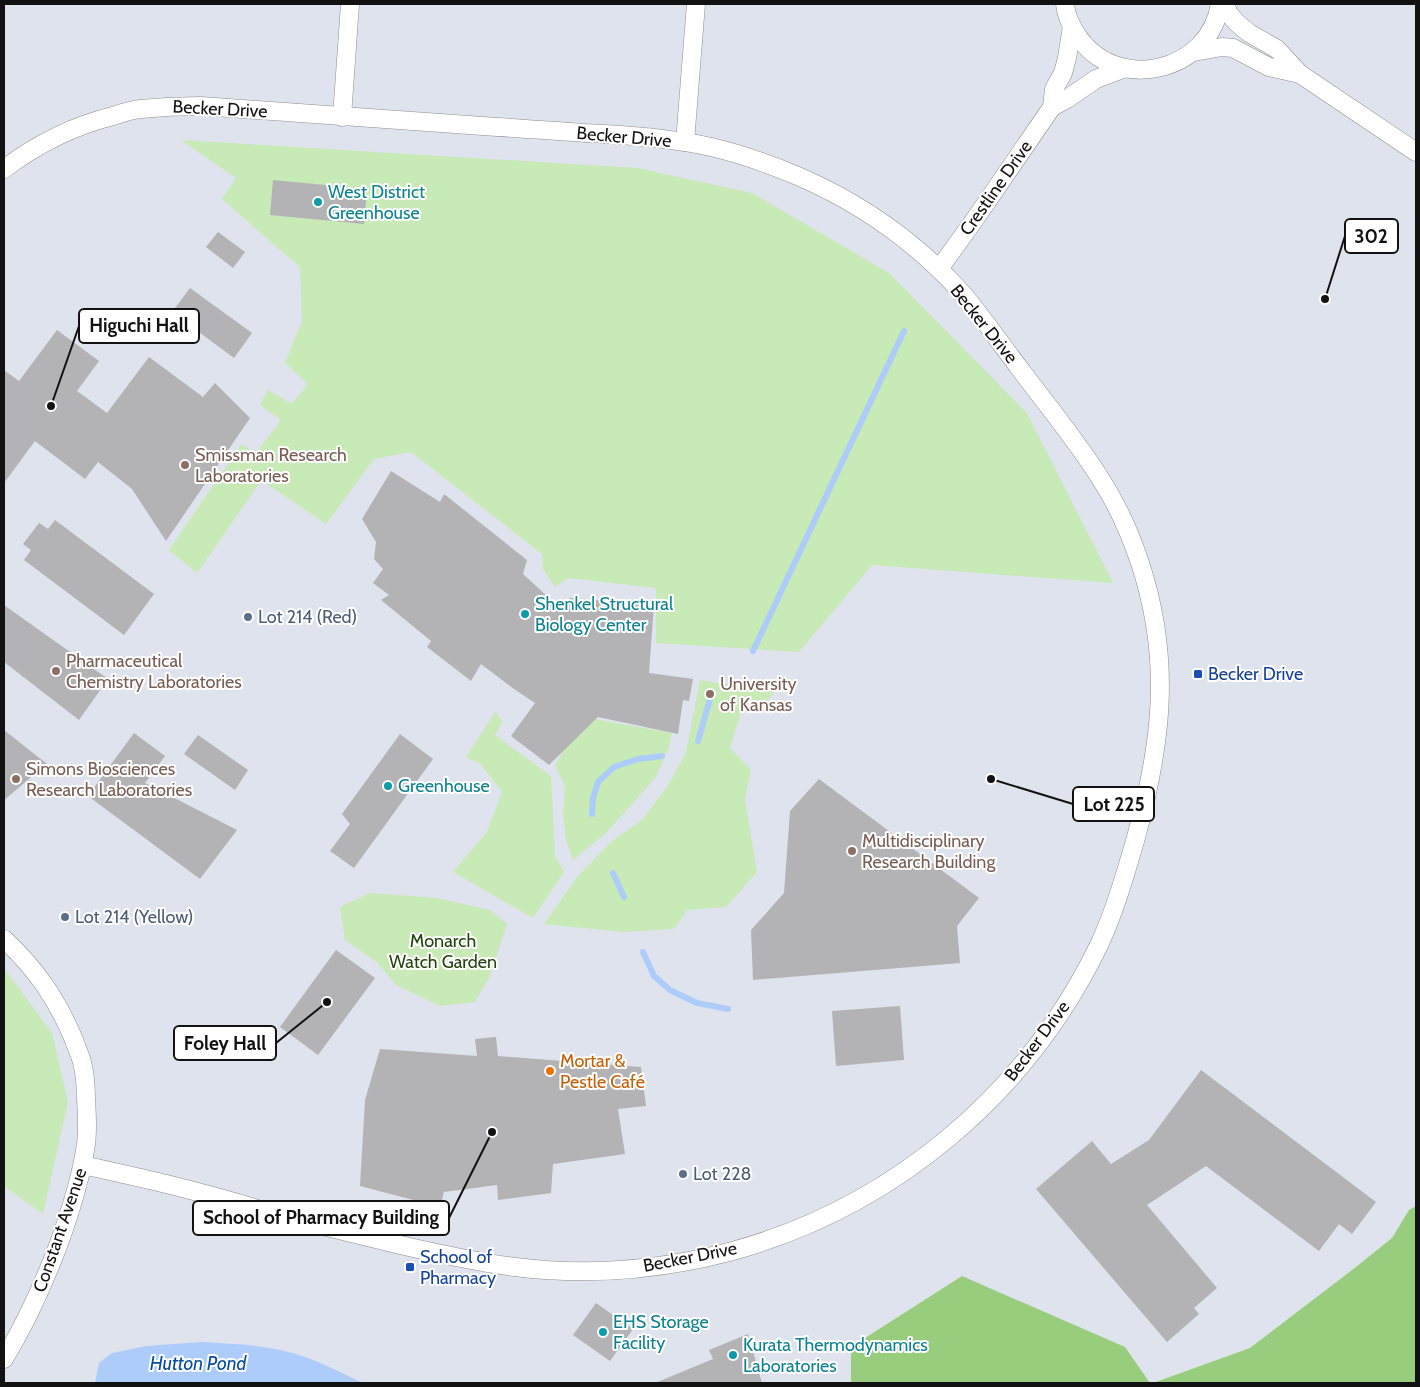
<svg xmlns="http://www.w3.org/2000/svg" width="1420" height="1387" font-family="Cabin,sans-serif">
<rect width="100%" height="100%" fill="#ecedf0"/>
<rect fill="#dfe3ed" x="4" y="4" width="1412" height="1379"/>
<g fill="#c7eab6">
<path d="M 181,140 L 638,168 L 752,193 L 889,273 L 1027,413 L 1113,583 L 872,565 L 799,652 L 656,643 L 656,588 L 568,578 L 555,587 L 543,569 L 542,554 L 411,452 L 374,459 L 326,524 L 273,488 L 261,481 L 197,573 L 169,550 L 241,445 L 257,452 L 281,420 L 260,405 L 268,390 L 292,404 L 308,384 L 285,363 L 302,321 L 300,267 L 222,199 L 236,178 Z"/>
<path d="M 700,680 L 775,692 L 765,703 L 744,702 L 730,748 L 751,770 L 745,799 L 757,872 L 726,907 L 687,910 L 674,929 L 623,932 L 544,924 L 577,877 L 612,841 L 642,820 L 668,786 L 686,752 Z"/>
<path d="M 496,711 L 502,722 L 495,735 L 551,776 L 555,856 L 564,872 L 533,918 L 453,872 L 487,832 L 502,792 L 480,763 L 466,757 Z"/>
<path d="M 583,717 L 672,733 L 668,750 L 656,777 L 606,833 L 573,860 L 566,840 L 563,814 L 565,786 L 555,765 Z"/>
<path d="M 370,893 L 437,898 L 490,910 L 507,924 L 489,978 L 475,1002 L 440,1006 L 396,985 L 378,963 L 345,940 L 340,907 Z"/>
<path d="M 4,968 L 52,1033 L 68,1102 L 43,1214 L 4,1186 Z"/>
</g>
<g fill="#98cd7d">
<path d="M 1416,1206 L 1416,1383 L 1153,1383 L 1250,1348 L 1356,1267 L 1392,1238 L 1409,1210 Z"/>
<path d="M 962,1276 L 1125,1347 L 1150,1383 L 851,1383 L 851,1347 Z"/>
</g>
<path fill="#adccfa" d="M 202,1342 C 230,1344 257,1344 284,1351 C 311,1357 338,1371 363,1383 L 95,1383 L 99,1363 L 112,1353 L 146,1346 Z"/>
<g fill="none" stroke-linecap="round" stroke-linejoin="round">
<g stroke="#adccfa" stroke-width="6">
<path d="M 753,651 L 904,331"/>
<path d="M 698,741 L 710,699"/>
<path d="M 592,814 L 593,798 L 598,782 L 614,767 L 638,759 L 662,756"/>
<path d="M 613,873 L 624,897"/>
<path d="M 643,952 L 654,976 L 670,990 L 697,1003 L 728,1009"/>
</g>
</g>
<g fill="#b3b3b6">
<path d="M 273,180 L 367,189 L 364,224 L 270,215 Z"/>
<path d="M 218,232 L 245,252 L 233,268 L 206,247 Z"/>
<path d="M 190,288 L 252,333 L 234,358 L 172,312 Z"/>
<path d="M 57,330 L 99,361 L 77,391 L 107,413 L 149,357 L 203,397 L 215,383 L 250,418 L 166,541 L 132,489 L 98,462 L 85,479 L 35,441 L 4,483 L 4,370 L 19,381 Z"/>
<path d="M 391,471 L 440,502 L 444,494 L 527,560 L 523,574 L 559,607 L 570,598 L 654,604 L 649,673 L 693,679 L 689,701 L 683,700 L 678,734 L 598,717 L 549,765 L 511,736 L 535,703 L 514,689 L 481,664 L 471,681 L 427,647 L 431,641 L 381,600 L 389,595 L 373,583 L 383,569 L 374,559 L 376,542 L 362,519 Z"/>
<path d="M 55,520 L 154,594 L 124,635 L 24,560 L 31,550 L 23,544 L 39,523 L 48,529 Z"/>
<path d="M 4,605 L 108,679 L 79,720 L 4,662 Z"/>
<path d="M 4,730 L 47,764 L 4,800 Z"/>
<path d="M 134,733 L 165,756 L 145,783 L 237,830 L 200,879 L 88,796 Z"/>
<path d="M 400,734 L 433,759 L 354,868 L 330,851 L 350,824 L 342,814 Z"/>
<path d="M 198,735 L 248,770 L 235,790 L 184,754 Z"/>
<path d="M 819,779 L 979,898 L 957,926 L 960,963 L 753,980 L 751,930 L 784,893 L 790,811 Z"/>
<path d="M 336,950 L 375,978 L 318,1055 L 280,1027 Z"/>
<path d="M 900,1006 L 904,1060 L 836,1066 L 832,1011 Z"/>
<path d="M 496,1037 L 498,1056 L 641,1067 L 646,1106 L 618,1109 L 625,1154 L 553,1164 L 551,1193 L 498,1200 L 497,1185 L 444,1192 L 440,1207 L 360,1186 L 365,1100 L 380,1049 L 477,1056 L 475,1039 Z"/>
<path d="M 1201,1070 L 1376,1202 L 1352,1234 L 1339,1224 L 1319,1251 L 1206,1166 L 1147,1205 L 1217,1288 L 1194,1308 L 1199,1314 L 1167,1342 L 1036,1189 L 1092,1141 L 1111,1164 L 1149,1140 Z"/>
<path d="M 596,1303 L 633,1329 L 610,1361 L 573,1335 Z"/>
<path d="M 748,1334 L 762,1383 L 655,1383 L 713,1359 L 709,1350 Z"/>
</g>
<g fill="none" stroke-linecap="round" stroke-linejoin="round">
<g stroke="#8d8e90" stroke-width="19">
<g id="street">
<path d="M 1065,4 C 1066,15 1071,26 1077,35 C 1116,95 1210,72 1220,4"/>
<path d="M 1225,4 L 1229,14 L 1237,23 L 1249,33 L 1277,49 L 1300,74 L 1416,152"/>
<path d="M 1194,52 L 1222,47 L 1233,48 L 1269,67 L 1300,74"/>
<path d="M 1052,107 L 1067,99 L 1096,79 L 1125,68"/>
<path d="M 342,117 L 350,4"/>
<path d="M 685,142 L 696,4"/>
<path d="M 4,169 C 37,144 73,126 113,116 C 122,113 131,110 140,109 C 160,107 180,106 201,106 C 299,113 398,120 497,127 C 532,129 568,132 604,134 C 640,136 676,139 711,147 C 741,154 772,165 800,177 C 862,204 918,244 963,294 C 983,318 1001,344 1020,369 C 1047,405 1076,440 1100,478 C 1117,504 1130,533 1140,563 C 1172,660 1162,744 1135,841 C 1125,875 1115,910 1100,943 C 1027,1095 892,1208 729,1252 C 660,1270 586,1276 515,1267 C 475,1262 435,1253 396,1244 C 352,1233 309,1223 265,1211 C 244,1205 222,1198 201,1193 C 162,1182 122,1174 83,1165"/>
<path d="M 939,269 L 975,219 L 1052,107 L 1054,89 L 1063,73 L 1067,58 L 1072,26"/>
<path d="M 4,939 C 36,969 57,999 74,1040 C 76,1047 80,1054 82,1062 C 85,1074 86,1087 86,1099 C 87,1114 88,1129 86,1144 C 81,1179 70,1213 58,1246 C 43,1285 26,1323 4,1359"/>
</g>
</g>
<use href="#street" stroke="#fff" stroke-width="18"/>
</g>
<g fill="#0f9aa8" stroke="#fff" stroke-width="2">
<circle cx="318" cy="202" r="5"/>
<circle cx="525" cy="614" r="5"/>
<circle cx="388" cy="786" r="5"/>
<circle cx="603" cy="1332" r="5"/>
<circle cx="733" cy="1355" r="5"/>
</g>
<g fill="#8d6e63" stroke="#fff" stroke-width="2">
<circle cx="185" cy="465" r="5"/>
<circle cx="56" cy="671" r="5"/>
<circle cx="710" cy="694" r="5"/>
<circle cx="16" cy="779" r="5"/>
<circle cx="852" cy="851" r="5"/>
</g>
<g fill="#5c6f8a" stroke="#fff" stroke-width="2">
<circle cx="248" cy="617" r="5"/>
<circle cx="65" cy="917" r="5"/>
<circle cx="683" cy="1174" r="5"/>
</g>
<g fill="#1a4fb4" stroke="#fff" stroke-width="2">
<rect x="1193" y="669" width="10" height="10" rx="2.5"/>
<rect x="405" y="1262" width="10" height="10" rx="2.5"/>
</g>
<circle fill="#e8710a" stroke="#fff" stroke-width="2" cx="550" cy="1071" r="5"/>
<g text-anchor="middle" stroke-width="4" stroke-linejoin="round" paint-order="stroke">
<g font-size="18" fill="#121213" stroke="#fff">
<text transform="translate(220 109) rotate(3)" y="6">Becker Drive</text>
<text transform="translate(624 137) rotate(5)" y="6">Becker Drive</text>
<text transform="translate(996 188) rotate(-55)" y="6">Crestline Drive</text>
<text transform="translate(984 324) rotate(51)" y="6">Becker Drive</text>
<text transform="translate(1037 1041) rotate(-53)" y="6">Becker Drive</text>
<text transform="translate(60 1230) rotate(-71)" y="6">Constant Avenue</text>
<text transform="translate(690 1257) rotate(-11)" y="6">Becker Drive</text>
</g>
<g font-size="18" fill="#0d838f" stroke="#fff" text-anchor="start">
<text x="328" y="198">West District<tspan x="328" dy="21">Greenhouse</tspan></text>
<text x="535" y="610">Shenkel Structural<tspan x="535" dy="21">Biology Center</tspan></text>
<text x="398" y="792">Greenhouse</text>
<text x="613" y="1328">EHS Storage<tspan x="613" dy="21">Facility</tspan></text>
<text x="743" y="1351">Kurata Thermodynamics<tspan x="743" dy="21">Laboratories</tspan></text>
</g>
<g font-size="18" fill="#785e54" stroke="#fff" text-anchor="start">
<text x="195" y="461">Smissman Research<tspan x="195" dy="21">Laboratories</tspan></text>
<text x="66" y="667">Pharmaceutical<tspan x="66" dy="21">Chemistry Laboratories</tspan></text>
<text x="720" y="690">University<tspan x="720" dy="21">of Kansas</tspan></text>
<text x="26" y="775">Simons Biosciences<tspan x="26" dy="21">Research Laboratories</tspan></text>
<text x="862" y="847">Multidisciplinary<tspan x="862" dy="21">Research Building</tspan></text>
</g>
<g font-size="18" fill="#4e5e75" stroke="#fff" text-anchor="start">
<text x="258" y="623">Lot 214 (Red)</text>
<text x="75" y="923">Lot 214 (Yellow)</text>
<text x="693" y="1180">Lot 228</text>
</g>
<g font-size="18" fill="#164399" stroke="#fff" text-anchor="start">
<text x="1208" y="680">Becker Drive</text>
<text x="420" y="1263">School of<tspan x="420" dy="21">Pharmacy</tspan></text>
</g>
<g font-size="18" fill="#23450d" stroke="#fff">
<text x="443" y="947">Monarch<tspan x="443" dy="21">Watch Garden</tspan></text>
</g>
<g font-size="18" fill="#c56008" stroke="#fff" text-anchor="start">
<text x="560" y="1067">Mortar &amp;<tspan x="560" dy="21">Pestle Café</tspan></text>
</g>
<g font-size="19" font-style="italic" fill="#074da1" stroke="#fff">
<text x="198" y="1370">Hutton Pond</text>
</g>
</g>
<path fill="none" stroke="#121213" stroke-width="2" d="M1325 299L1345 236M51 406L79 326M991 779L1073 804M327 1002L276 1043M492 1132L449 1218"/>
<g fill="#121213" stroke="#fff" stroke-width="2">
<circle cx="1325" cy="299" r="5"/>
<circle cx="51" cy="406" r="5"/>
<circle cx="991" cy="779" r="5"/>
<circle cx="327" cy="1002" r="5"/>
<circle cx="492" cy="1132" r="5"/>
</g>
<g fill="#fff" stroke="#121213" stroke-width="2">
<rect x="1345" y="219" width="53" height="34" rx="5"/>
<rect x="79" y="309" width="120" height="34" rx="5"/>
<rect x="1073" y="787" width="81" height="34" rx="5"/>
<rect x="174" y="1026" width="102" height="34" rx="5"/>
<rect x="193" y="1201" width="256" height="34" rx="5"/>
</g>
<g font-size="19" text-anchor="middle" font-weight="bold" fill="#121213">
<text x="1371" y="243">302</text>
<text x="139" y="332">Higuchi Hall</text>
<text x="1114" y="811">Lot 225</text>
<text x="225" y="1050">Foley Hall</text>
<text x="321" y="1224">School of Pharmacy Building</text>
</g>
<rect width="1420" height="1387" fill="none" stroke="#121213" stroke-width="10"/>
</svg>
